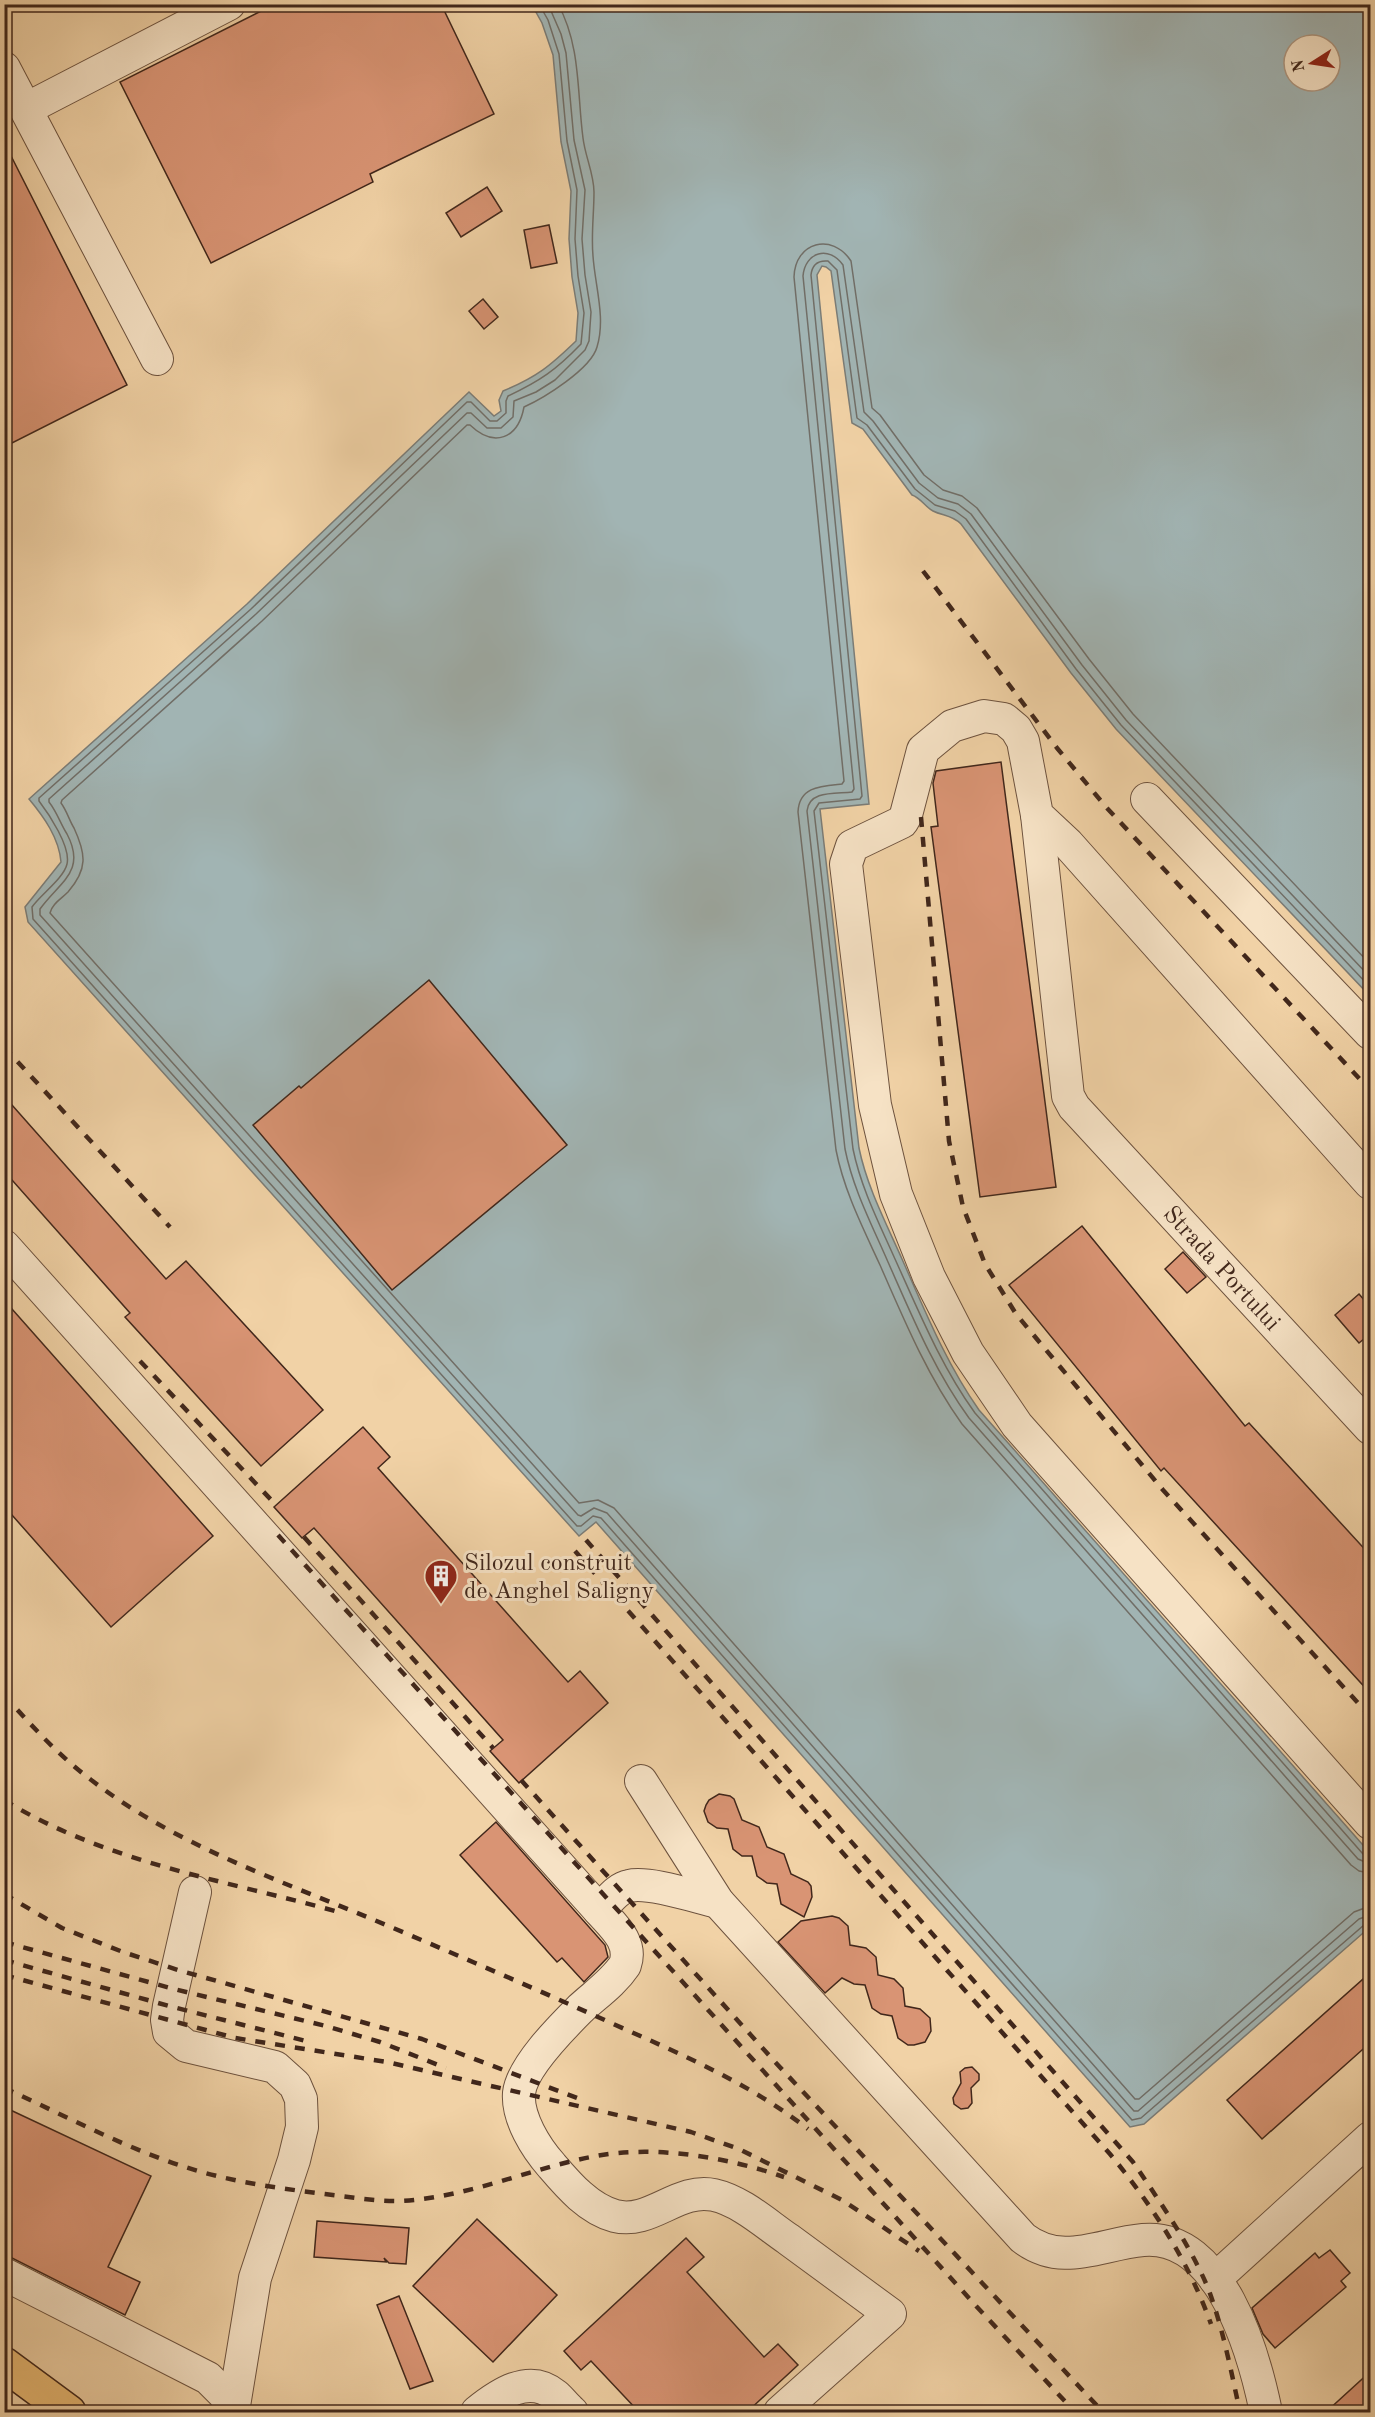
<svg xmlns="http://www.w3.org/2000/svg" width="1375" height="2417" font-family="'Old Standard TT',serif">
<rect width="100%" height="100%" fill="#f1d2a6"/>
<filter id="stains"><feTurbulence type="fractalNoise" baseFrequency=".00333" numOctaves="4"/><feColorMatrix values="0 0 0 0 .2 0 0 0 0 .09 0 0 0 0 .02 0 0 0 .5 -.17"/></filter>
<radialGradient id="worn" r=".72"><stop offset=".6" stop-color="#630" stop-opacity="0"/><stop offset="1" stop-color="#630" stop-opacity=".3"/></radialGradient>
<path fill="#a1b4b3" stroke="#7b7c76" stroke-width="1.5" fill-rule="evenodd" d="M 532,5 L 1370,5 L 1370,996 L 1116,729 L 1071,673 L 961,524 C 952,515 943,516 933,511 C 925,507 921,498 912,495 L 863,429 L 852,423 L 831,271 L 826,267 L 822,266 L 817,275 L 869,804 L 820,809 L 859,1148 C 867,1187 886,1223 902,1259 C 925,1311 946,1363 979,1410 L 1370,1853 L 1370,1927 L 1144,2124 L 1130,2127 L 596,1522 L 579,1536 L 28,922 L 25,907 L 61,862 C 59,838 44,817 29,799 L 247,604 L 469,392 L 494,416 L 501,411 L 499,400 L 503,391 C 537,377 550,366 576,341 L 578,313 L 572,277 L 569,239 L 571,191 L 561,142 L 553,55 L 542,23 ZM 1294,45 L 1330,45 L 1330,81 L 1294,81 Z"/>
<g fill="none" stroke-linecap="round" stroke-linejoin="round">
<g stroke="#716e67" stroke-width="1.5">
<path d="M 539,4 L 548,20 L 559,54 L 567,141 L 577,190 L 575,239 L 578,276 L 584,313 L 581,344 C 556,370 540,381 508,396 L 506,401 L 506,413 L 497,421 L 490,421 L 471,402 L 467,402 L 251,609 L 39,798 L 39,801 C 49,814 71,847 67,864 C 64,878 40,895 32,907 L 33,919 L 577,1526 L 581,1526 L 593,1516 L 601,1518 L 1132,2120 L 1141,2118 L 1364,1925 L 1370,1923"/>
<path d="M 548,4 L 561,34 L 566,53 L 574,140 L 585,190 L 582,239 L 585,275 L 591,312 L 589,341 L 585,350 L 555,380 L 536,392 L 514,401 L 513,417 L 501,428 L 487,428 L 471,413 L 467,413 L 256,614 L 49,799 L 49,802 C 57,812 60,823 67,834 C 87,872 59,882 40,909 L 40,915 L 578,1515 L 581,1516 L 594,1508 L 607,1513 L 1134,2111 L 1138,2111 L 1359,1919 L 1370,1915"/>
<path d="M 558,4 C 581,46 577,93 583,138 C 585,156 594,174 594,192 C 594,214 591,235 593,256 C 595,286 606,318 597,347 C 591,369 544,398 524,407 C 518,439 494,448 470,425 L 467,425 L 262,621 L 62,800 L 61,803 C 67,811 69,820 74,828 C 86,854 88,869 68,892 C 61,899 52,904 50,913 L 579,1503 L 598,1500 L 614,1508 L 1135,2099 L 1139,2099 L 1354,1912 L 1370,1906"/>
<path d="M 1370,964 L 1133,714 L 1089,659 L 977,508 L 962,496 L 943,490 L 924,475 L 880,415 L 872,408 L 851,261 C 832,232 795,242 794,277 L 844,781 L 842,784 C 822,786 799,786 798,812 L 836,1150 C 844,1191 863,1228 880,1265 C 904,1320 927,1375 962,1424 L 1351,1865 L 1359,1871 L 1370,1873"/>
<path d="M 1370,977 L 1126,720 L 1082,665 L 971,514 L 958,504 L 938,498 L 919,483 L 873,421 L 864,412 L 843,265 C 829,245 805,252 803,276 L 854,789 L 852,792 C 836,794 809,790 807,811 L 845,1149 C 853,1189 872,1225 888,1262 C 912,1316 934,1370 969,1418 L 1358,1859 L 1370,1864"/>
<path d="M 1370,987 L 1121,725 L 1076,669 L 966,519 L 955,511 L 935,505 L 915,489 L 867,425 L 857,418 L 837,270 L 828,261 C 817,260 812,265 811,275 L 862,796 L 860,799 L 819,803 L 814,811 L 853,1149 C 861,1188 879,1223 895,1259 C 919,1312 941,1366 975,1413 L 1363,1854 L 1370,1857"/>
</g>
</g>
<g fill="#d99474" stroke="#41271b" stroke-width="1.5">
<path d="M 275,4 L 441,4 L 494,114 L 370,174 L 373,182 L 211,263 L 120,82 Z"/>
<path d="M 4,142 L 127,385 L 4,447 Z"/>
<path d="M 487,187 L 502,211 L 461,237 L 446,213 Z"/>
<path d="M 549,225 L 557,263 L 531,268 L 524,230 Z"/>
<path d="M 483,299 L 498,317 L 484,329 L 469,311 Z"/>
<path d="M 1001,762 L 1056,1187 L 980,1197 L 931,827 L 938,826 L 933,783 L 936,771 Z"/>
<path d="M 429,980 L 567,1145 L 392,1290 L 253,1125 L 299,1086 L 301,1088 Z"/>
<path d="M 4,1096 L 166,1279 L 186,1261 L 323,1410 L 261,1466 L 125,1317 L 130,1313 L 4,1171 Z"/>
<path d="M 1082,1226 L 1245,1426 L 1249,1423 L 1371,1556 L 1371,1694 L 1164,1468 L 1161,1471 L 1009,1285 Z"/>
<path d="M 1183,1252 L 1206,1277 L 1187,1293 L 1165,1269 Z"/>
<path d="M 1359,1294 L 1371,1308 L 1371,1333 L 1359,1343 L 1335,1315 Z"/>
<path d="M 4,1300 L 213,1536 L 111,1627 L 4,1506 Z"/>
<path d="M 363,1427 L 390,1457 L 378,1468 L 568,1682 L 580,1671 L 608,1703 L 519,1783 L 490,1751 L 503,1740 L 314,1528 L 302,1538 L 274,1507 Z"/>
<path d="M 719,1794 L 730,1796 L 734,1799 L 742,1820 L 759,1827 L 767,1847 L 784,1854 L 791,1874 L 808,1882 L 811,1886 L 812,1897 L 804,1917 L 781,1904 L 777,1884 L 767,1883 L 757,1876 L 752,1856 L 742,1856 L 733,1849 L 728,1829 L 717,1828 L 708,1822 L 704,1811 L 706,1805 L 709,1800 Z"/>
<path d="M 496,1822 L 605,1945 L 608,1957 L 584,1982 L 562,1958 L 557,1962 L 460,1855 Z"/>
<path d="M 832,1916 L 839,1918 L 848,1926 L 850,1945 L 866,1948 L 876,1957 L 878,1975 L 894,1979 L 903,1988 L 905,2006 L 920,2009 L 930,2018 L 931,2031 L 925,2042 L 914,2045 L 908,2045 L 898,2038 L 892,2016 L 881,2014 L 872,2008 L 865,1985 L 854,1984 L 842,1978 L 825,1993 L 778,1942 L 801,1921 Z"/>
<path d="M 1371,1972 L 1371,2042 L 1262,2139 L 1227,2100 Z"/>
<path d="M 972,2067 L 979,2074 L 979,2080 L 971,2088 L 972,2103 L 968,2108 L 961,2109 L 954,2104 L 953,2098 L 961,2083 L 960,2072 L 965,2068 Z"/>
<path d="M 4,2107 L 151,2176 L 108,2267 L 140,2282 L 125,2315 L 12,2258 L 4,2256 Z"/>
<path d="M 477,2219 L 557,2295 L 493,2362 L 413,2286 Z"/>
<path d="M 317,2221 L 409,2228 L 406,2264 L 389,2263 L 384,2258 L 386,2262 L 314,2257 Z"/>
<path d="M 686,2238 L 704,2257 L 687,2272 L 764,2357 L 778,2344 L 798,2365 L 747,2412 L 639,2412 L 591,2361 L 581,2370 L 564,2351 Z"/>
<path d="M 1330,2250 L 1350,2273 L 1341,2281 L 1346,2287 L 1275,2348 L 1263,2334 L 1252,2308 L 1315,2253 L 1319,2258 Z"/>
<path d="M 399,2296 L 433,2381 L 410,2389 L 377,2305 Z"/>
<path d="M 1371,2371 L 1371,2412 L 1326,2412 Z"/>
</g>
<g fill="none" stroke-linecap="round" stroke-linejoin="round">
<g stroke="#6d523e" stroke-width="34">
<g id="minor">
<path d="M 4,68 L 157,359"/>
<path d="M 26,109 L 229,4"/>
<path d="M 1147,799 L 1370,1033"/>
<path id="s1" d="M 1037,815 L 1068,1096 L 1074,1107 L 1370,1428"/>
<path d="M 1370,1183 L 1068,844 L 1037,815 L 1023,741 L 1016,729 L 1004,719 L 984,716 L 952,726 L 923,750 L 906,815 L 902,822 L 852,846 L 846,864 L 875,1105 L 896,1194 L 929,1277 L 968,1353 L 1017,1425 L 1370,1823"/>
<path d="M 4,1246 L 599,1910"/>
<path d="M 641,1781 L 718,1902 L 1023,2238 C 1063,2268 1099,2244 1143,2240 C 1221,2233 1254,2354 1266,2412"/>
<path d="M 195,1892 L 169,2006 L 167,2020 L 169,2032 L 186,2046 L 275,2067 L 295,2085 L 301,2099 L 302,2127 L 294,2160 L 255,2278 L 233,2412"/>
<path d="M 718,1902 C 696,1897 649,1881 629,1886 C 617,1888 608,1902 599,1910 C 613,1926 633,1942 625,1965 C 613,1983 595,1995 580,2009 C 561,2028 522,2067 519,2093 C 517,2118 536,2148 552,2166 C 569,2186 589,2209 615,2216 C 651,2225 678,2187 714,2195 C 741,2201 766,2224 788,2239 C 822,2264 856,2289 890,2314 L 780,2412"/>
<path d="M 4,2274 L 208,2378 L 225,2395 L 232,2412"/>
<path d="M 1215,2279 L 1370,2138"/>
<path d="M 477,2412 C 498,2395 529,2373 555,2395 C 561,2400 566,2407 572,2412"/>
</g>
</g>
<g stroke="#41271b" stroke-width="36">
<path id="major" d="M 4,2364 L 69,2412"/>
</g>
<use href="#minor" stroke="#f6e2c5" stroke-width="32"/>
<use href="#major" stroke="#e8b973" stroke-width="33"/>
<g stroke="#41271b" stroke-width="4.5" stroke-dasharray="10 10" stroke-linecap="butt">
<path d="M 923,571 L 1057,748 L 1106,807 L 1370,1090"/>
<path d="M 921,817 L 949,1141 L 963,1207 L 985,1264 L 1016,1314 L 1163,1490 L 1370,1716"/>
<path d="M 4,1047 L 170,1227"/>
<path d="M 140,1361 L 276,1505"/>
<path d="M 278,1535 L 977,2307 L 1075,2412"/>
<path d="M 304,1537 L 493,1748"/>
<path d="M 586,1540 L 1133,2162 C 1160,2202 1189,2243 1208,2288 C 1223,2328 1231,2371 1240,2412"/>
<path d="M 575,1551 L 1110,2154 C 1152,2205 1189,2262 1211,2324"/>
<path d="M 4,1695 C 31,1725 58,1755 90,1779 C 172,1843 273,1878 367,1917 C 448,1951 529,1986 609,2022 C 680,2054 746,2081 808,2129"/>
<path d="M 521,1780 L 776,2063 L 1103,2412"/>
<path d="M 4,1800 C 105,1862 223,1880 335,1911"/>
<path d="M 4,1894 L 62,1928 L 123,1952 L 178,1970 L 422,2039 L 577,2098"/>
<path d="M 4,1942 L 174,1989 L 326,2026 L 380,2042 L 446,2068"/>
<path d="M 4,1960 L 169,2006 L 306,2041"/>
<path d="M 4,1975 L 235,2038 L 387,2062 L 691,2132 L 739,2149 L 842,2200 L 919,2251"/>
<path d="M 4,2088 C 62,2114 119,2145 179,2165 C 226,2181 276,2188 325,2194 C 349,2197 373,2201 397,2201 C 465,2199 530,2168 596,2156 C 656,2145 726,2157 784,2177"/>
</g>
</g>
<defs>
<g id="building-pin" transform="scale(1.725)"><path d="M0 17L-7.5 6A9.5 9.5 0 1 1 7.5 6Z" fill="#8f2418" stroke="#f6e2c5"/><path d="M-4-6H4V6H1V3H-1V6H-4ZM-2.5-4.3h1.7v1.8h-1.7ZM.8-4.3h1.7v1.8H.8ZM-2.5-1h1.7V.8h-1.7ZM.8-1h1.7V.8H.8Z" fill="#fff"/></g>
</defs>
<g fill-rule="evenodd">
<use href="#building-pin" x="441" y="1576"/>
</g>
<g text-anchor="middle" stroke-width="6" stroke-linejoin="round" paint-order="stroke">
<g font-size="24" fill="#41271b" stroke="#f6e2c5">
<text dy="8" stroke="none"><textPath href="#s1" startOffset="514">Strada Portului</textPath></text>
</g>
<g font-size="24" fill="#41271b" stroke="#f6e2c5" text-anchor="start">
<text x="464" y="1570">Silozul construit<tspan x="464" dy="28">de Anghel Saligny</tspan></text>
</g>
</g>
<rect width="1375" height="2417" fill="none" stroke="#f1d2a6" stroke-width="24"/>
<rect x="6" y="6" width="1363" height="2405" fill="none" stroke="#41271b" stroke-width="3"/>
<rect x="12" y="12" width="1351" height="2393" fill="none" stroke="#41271b" stroke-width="1.5"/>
<g transform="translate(1312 63) rotate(258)"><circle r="28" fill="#f6e2c5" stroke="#ae9781" stroke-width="1.5"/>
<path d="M0-4.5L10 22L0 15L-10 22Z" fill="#8f2418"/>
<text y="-9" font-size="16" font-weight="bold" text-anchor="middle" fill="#41271b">N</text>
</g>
<rect width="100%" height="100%" filter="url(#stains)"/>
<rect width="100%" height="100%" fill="url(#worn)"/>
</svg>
